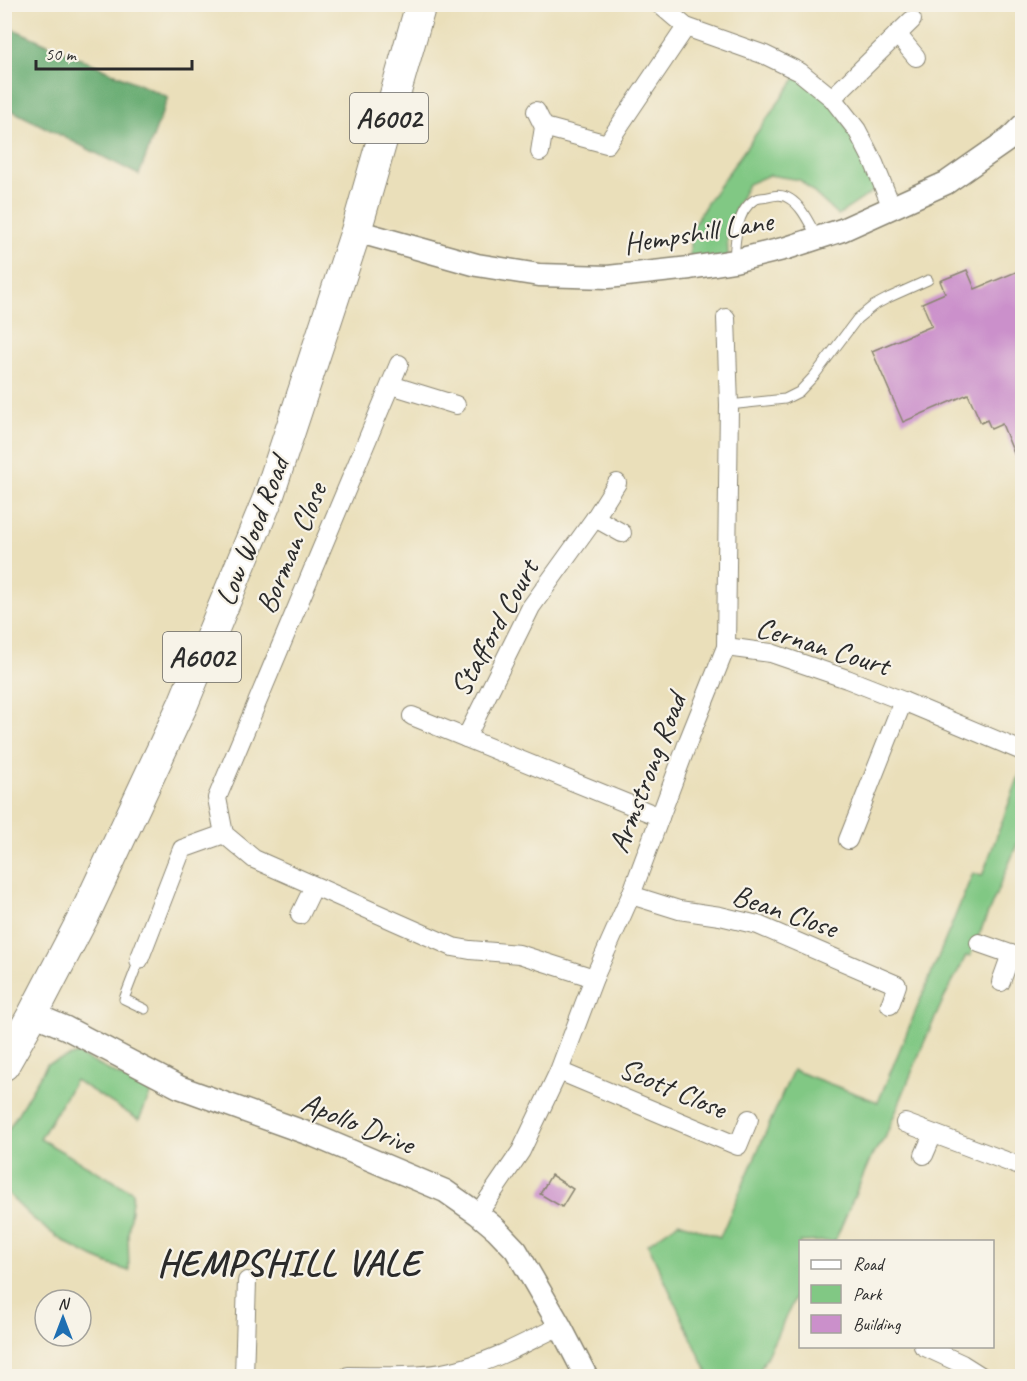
<svg xmlns="http://www.w3.org/2000/svg" width="1027" height="1381" font-family="Caveat,sans-serif">
<rect width="100%" height="100%" fill="#f7f3e8"/>
<filter id="ink" filterUnits="userSpaceOnUse"><feTurbulence type="fractalNoise" baseFrequency=".0167" numOctaves="2"/><feDisplacementMap in="SourceGraphic" scale="12" xChannelSelector="R" yChannelSelector="G"/><feConvolveMatrix kernelMatrix="1 2 1 2 8 2 1 2 1" color-interpolation-filters="sRGB"/></filter>
<filter id="wash" filterUnits="userSpaceOnUse"><feTurbulence type="fractalNoise" baseFrequency=".008" numOctaves="4" result="noise"/><feDisplacementMap in="SourceGraphic" scale="24" xChannelSelector="R" yChannelSelector="G"/><feGaussianBlur stdDeviation="1.35" result="paint"/><feColorMatrix in="noise" values="0 0 0 0 0 0 0 0 0 0 0 0 0 0 0 0 0 1.4 0 .05"/><feComposite in="paint" operator="in"/></filter>
<g filter="url(#wash)">
<rect width="100%" height="100%" fill="#eadfba"/>
<g fill="#81c884" stroke="#567a58" stroke-width="1.5">
<path d="M 800,72 L 832,98 L 877,189 L 838,215 L 800,180 L 769,175 L 748,184 L 737,206 L 727,233 L 728,256 L 690,268 L 690,243 L 694,224 L 709,200 Z"/>
<path d="M 1022,768 L 1022,841 L 1019,840 L 970,956 L 966,956 L 944,998 L 923,1045 L 885,1138 L 872,1155 L 835,1241 L 800,1242 L 800,1290 L 799,1290 L 757,1376 L 709,1376 L 648,1244 L 679,1222 L 720,1237 L 793,1070 L 878,1102 L 973,873 L 982,876 Z"/>
<path d="M 77,1054 L 151,1092 L 139,1120 L 75,1080 L 40,1139 L 133,1192 L 128,1235 L 129,1271 C 81,1257 37,1228 5,1190 L 5,1135 L 47,1064 Z"/>
</g>
<path fill="#68ac72" stroke="#4a6c4e" stroke-width="1.5" d="M 4,25 L 168,97 L 139,175 L 5,107 Z"/>
<g id="blocks">
<g fill="#cb90cb">
<path d="M 1023,269 L 1023,473 L 1022,473 L 1002,424 L 991,429 L 987,420 L 981,423 L 968,394 L 903,422 L 872,351 L 932,326 L 922,303 L 945,293 L 940,281 L 967,270 L 975,289 Z"/>
<path d="M 551,1175 L 573,1189 L 562,1207 L 540,1194 Z"/>
</g>
</g>
</g>
<g filter="url(#ink)">
<use href="#blocks" fill-opacity="0" stroke="#8a8572" stroke-width="1.5"/>
<g fill="none" stroke-linecap="round" stroke-linejoin="round">
<g stroke="#8a8572" stroke-width="11">
<g id="service">
<path d="M 734,261 C 735,243 736,211 754,200 C 757,198 764,198 768,197 C 776,195 783,194 790,199 C 802,206 810,225 817,237"/>
<path d="M 729,405 L 785,399 L 799,392 L 814,376 L 857,319 L 873,306 L 890,297 L 928,280"/>
<path d="M 139,960 L 124,999 L 145,1009"/>
</g>
</g>
<g stroke="#8a8572" stroke-width="20">
<g id="minor">
<path d="M 659,4 L 686,27 L 765,55 L 800,72 L 832,98 L 857,130 L 874,163 L 892,208"/>
<path d="M 897,34 L 916,57"/>
<path d="M 832,98 L 912,20"/>
<path d="M 536,111 L 544,127 L 540,152"/>
<path d="M 544,127 L 607,144 L 686,27"/>
<path d="M 399,364 L 217,798 L 224,834 L 254,859 L 453,947 L 470,950 L 519,954 L 594,978"/>
<path d="M 391,385 L 456,405"/>
<path d="M 595,518 L 622,533"/>
<path d="M 726,647 L 771,653 L 847,679 L 903,701 L 1022,751"/>
<path d="M 412,716 L 660,817"/>
<path d="M 466,738 L 531,607 L 595,518 L 617,483"/>
<path d="M 848,840 L 903,701"/>
<path d="M 631,895 L 679,910 L 720,916 L 758,925 L 897,985 L 890,1005"/>
<path d="M 300,915 L 314,886"/>
<path d="M 979,943 L 1022,958"/>
<path d="M 139,960 L 182,849 L 224,834"/>
<path d="M 1001,982 L 1011,954"/>
<path d="M 559,1071 L 738,1146 L 749,1119"/>
<path d="M 905,1123 L 1022,1167"/>
<path d="M 924,1155 L 933,1134"/>
<path d="M 478,1214 L 521,1151 L 559,1071 L 594,978 L 631,895 L 689,739 L 726,647 L 729,405 L 726,318"/>
<path d="M 923,1346 L 962,1364 L 981,1376"/>
<path d="M 244,1376 L 247,1281"/>
<path d="M 348,1376 C 387,1376 430,1379 467,1367 C 499,1358 530,1340 560,1326"/>
</g>
</g>
<g stroke="#8a8572" stroke-width="25">
<g id="tertiary">
<path d="M 356,231 L 477,265 L 539,275 L 608,277 L 690,268 L 734,261 L 787,248 L 842,230 L 946,183 L 1009,139 L 1022,126"/>
<path d="M 33,1014 L 66,1028 L 179,1087 L 315,1136 L 445,1191 L 478,1214 L 496,1229 L 516,1250 L 560,1326 L 586,1376"/>
</g>
</g>
<g stroke="#8a8572" stroke-width="32">
<path id="primary" d="M 4,1065 L 33,1014 L 85,914 L 183,704 L 268,498 L 356,231 L 421,4"/>
</g>
<use href="#service" stroke="#fff" stroke-width="9"/>
<use href="#minor" stroke="#fff" stroke-width="18"/>
<use href="#tertiary" stroke="#fff" stroke-width="22"/>
<use href="#primary" stroke="#fff" stroke-width="30"/>
</g>
</g>
<g text-anchor="middle" stroke-width="4.5" stroke-linejoin="round" paint-order="stroke">
<g fill="#f7f3e8" stroke="#686764" stroke-width="1.5">
<rect x="350" y="93" width="78" height="50" rx="4.5"/>
<rect x="163" y="632" width="78" height="50" rx="4.5"/>
</g>
<g font-size="28" font-weight="bold" fill="#2b2b2b">
<text x="389" y="128">A6002</text>
<text x="202" y="667">A6002</text>
</g>
<g font-size="30" fill="#2b2b2b" stroke="#f7f3e8">
<text transform="translate(698 232) rotate(-9)" y="10">Hempshill Lane</text>
<text transform="translate(252 531) rotate(-69)" y="10">Low Wood Road</text>
<text transform="translate(291 548) rotate(-67)" y="10">Borman Close</text>
<text transform="translate(494 628) rotate(-61)" y="10">Stafford Court</text>
<text transform="translate(823 646) rotate(17)" y="10">Cernan Court</text>
<text transform="translate(647 773) rotate(-69)" y="10">Armstrong Road</text>
<text transform="translate(785 911) rotate(19)" y="10">Bean Close</text>
<text transform="translate(673 1088) rotate(23)" y="10">Scott Close</text>
<text transform="translate(358 1123) rotate(22)" y="10">Apollo Drive</text>
</g>
<g font-size="36" font-weight="bold" letter-spacing="1.5" fill="#2b2b2b" stroke="#f7f3e8">
<text x="289" y="1275">HEMPSHILL VALE</text>
</g>
</g>
<rect width="1027" height="1381" fill="none" stroke="#f7f3e8" stroke-width="24"/>
<rect x="799" y="1240" width="195" height="108" fill="#f7f3e8" stroke="#a5a39c" stroke-width="1.5"/>
<rect x="811" y="1260" width="30" height="9" fill="#ffffff" stroke="#a5a39c" stroke-width="1.5"/>
<text x="853" y="1270" font-size="18" fill="#2b2b2b">Road</text>
<rect x="811" y="1285" width="30" height="18" fill="#81c884" stroke="#a5a39c" stroke-width="1.5"/>
<text x="853" y="1300" font-size="18" fill="#2b2b2b">Park</text>
<rect x="811" y="1315" width="30" height="18" fill="#cb90cb" stroke="#a5a39c" stroke-width="1.5"/>
<text x="853" y="1330" font-size="18" fill="#2b2b2b">Building</text>
<g transform="translate(63 1318)"><circle r="28" fill="#f7f3e8" stroke="#a5a39c" stroke-width="1.5"/>
<path d="M0-4.5L10 22L0 15L-10 22Z" fill="#1f6fb2"/>
<text y="-9" font-size="16" font-weight="bold" text-anchor="middle" fill="#2b2b2b">N</text>
</g>
<path d="M36 60v9h156v-9" fill="none" stroke="#2b2b2b" stroke-width="3"/>
<text x="45" y="60" font-size="18" fill="#2b2b2b" stroke="#f7f3e8" stroke-width="4.5" paint-order="stroke">50 m</text>
</svg>
